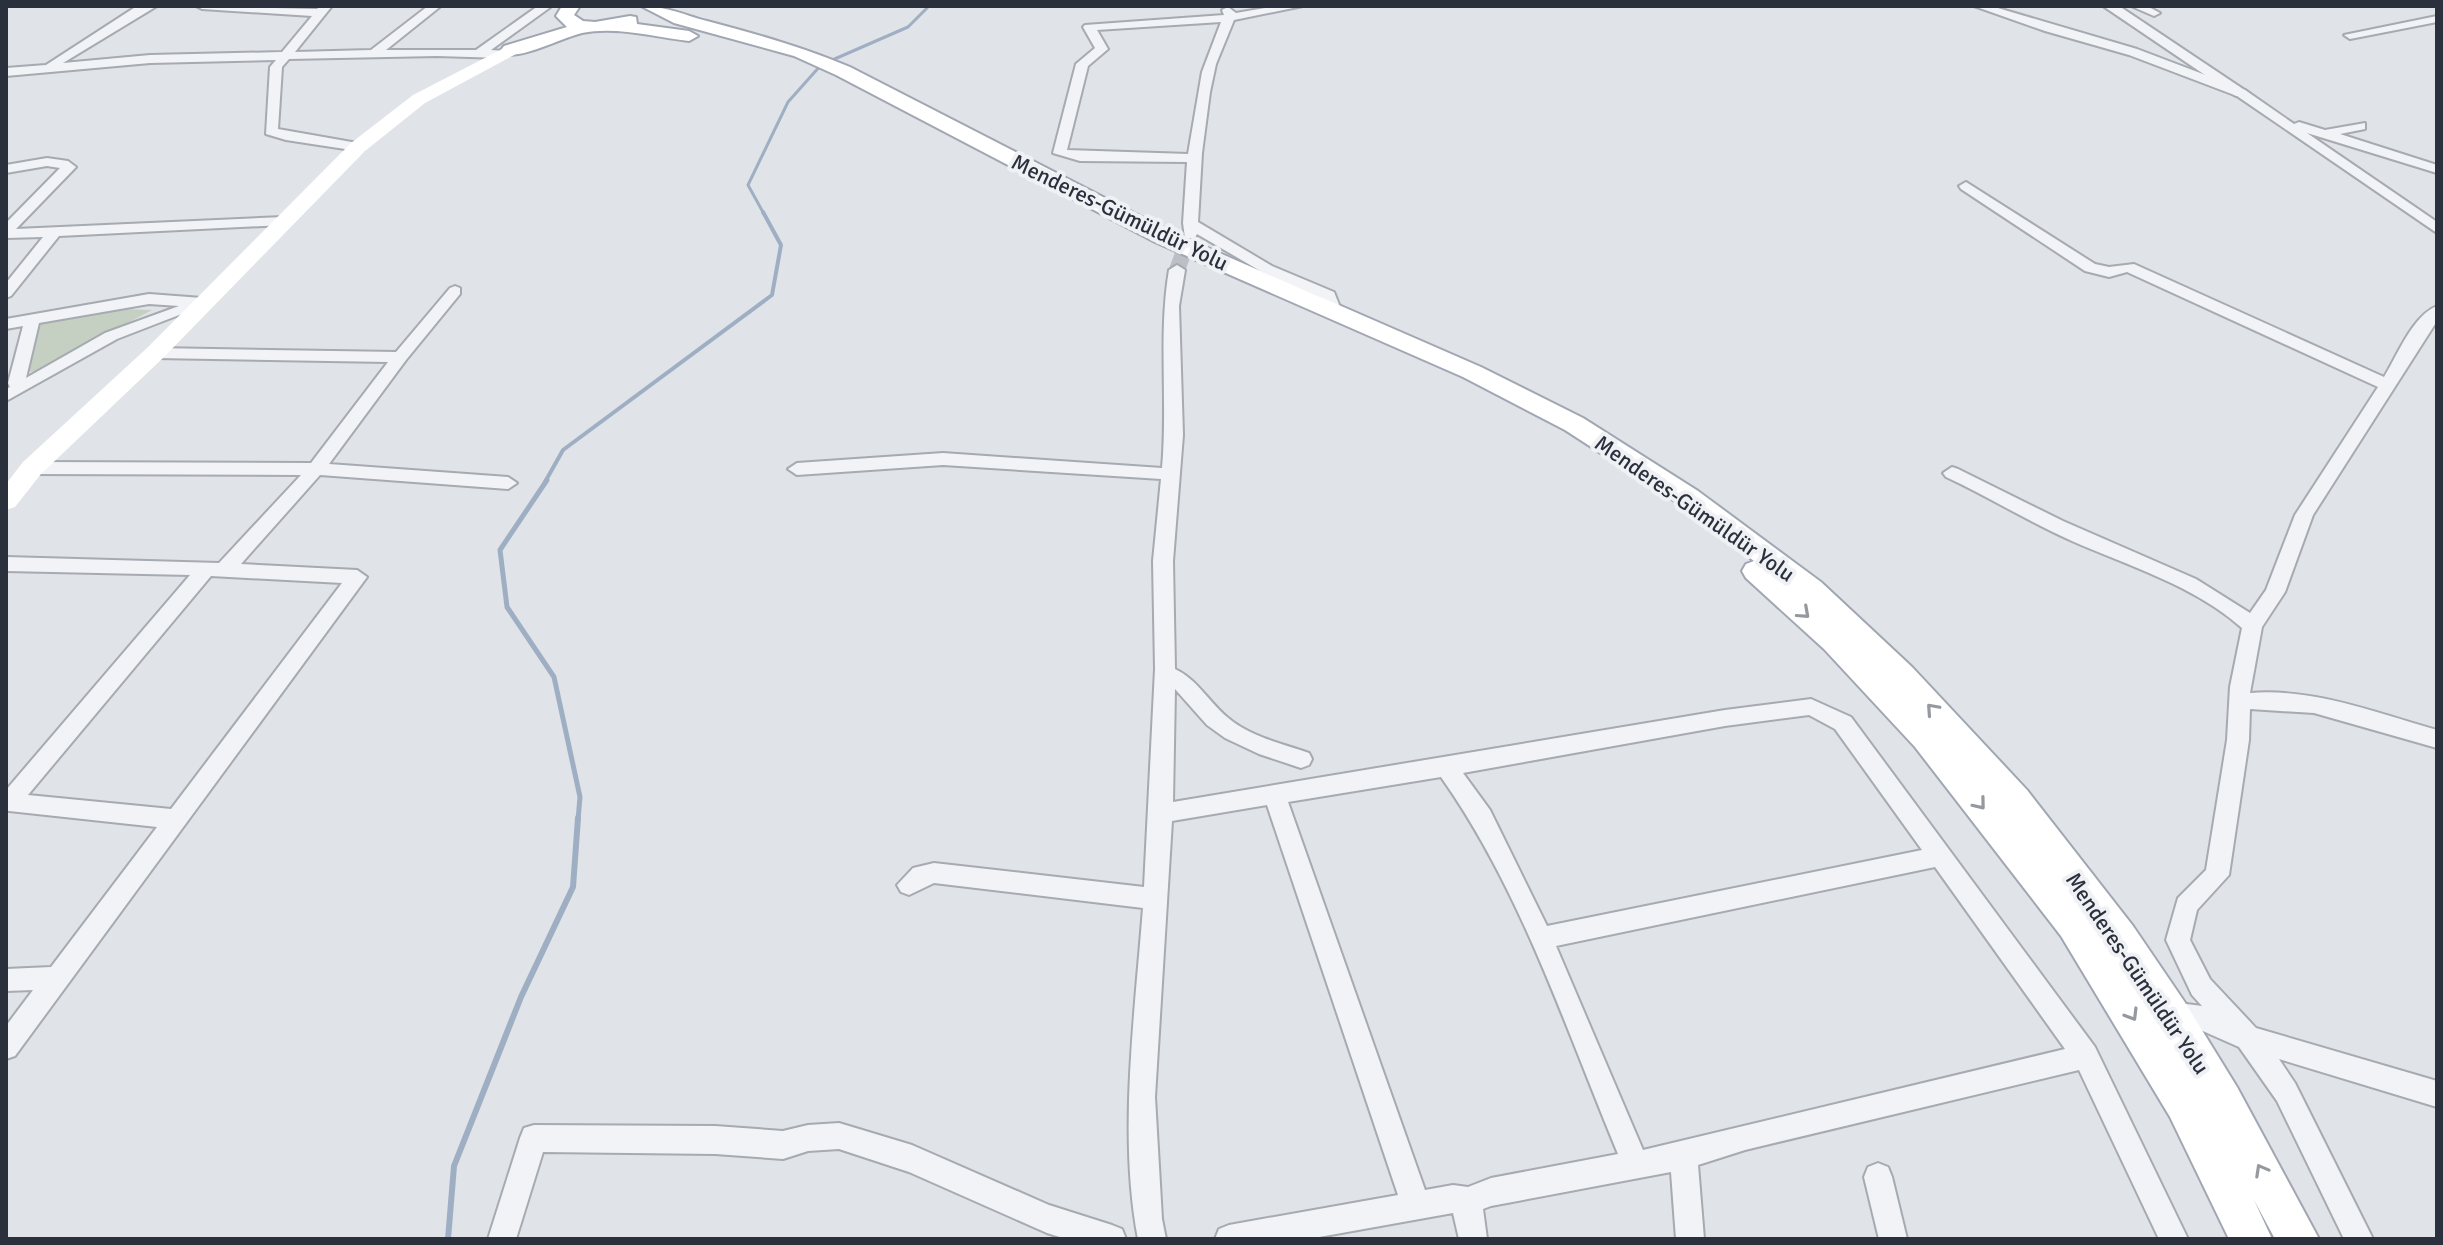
<svg xmlns="http://www.w3.org/2000/svg" width="2443" height="1245" font-family="Signika,sans-serif">
<rect width="100%" height="100%" fill="#e0e3e7"/>
<path fill="#c5d0c2" d="M 126,309 L 152,310 L 38,371 L 29,372 L 39,323 Z"/>
<g fill="none" stroke-linecap="round" stroke-linejoin="round">
<g stroke="#9fafc3" stroke-width="3">
<path d="M 830,61 L 908,27 L 929,6"/>
<path d="M 764,214 L 748,185 L 788,102 L 821,65"/>
</g>
<path stroke="#9fafc3" stroke-width="4" d="M 545,482 L 563,450 L 772,295 L 781,245 L 763,212"/>
<path stroke="#9fafc3" stroke-width="5" d="M 547,480 L 500,550 L 507,607 L 554,677 L 580,797 L 578,820"/>
<path stroke="#9fafc3" stroke-width="6" d="M 448,1239 L 454,1166 L 521,997 L 573,887 L 578,818"/>
<path stroke="#bcbfc5" stroke-width="16" stroke-dasharray="16 8" stroke-linecap="butt" d="M 1177,270 L 1190,235"/>
<g stroke="#a6aab1" stroke-width="4">
<g id="minor">
<path d="M 137,6 L 157,6 L 63,63 L 150,55 L 282,52 L 312,16 L 202,9 L 196,6 L 317,9 L 320,6 L 332,6 L 295,52 L 371,50 L 428,6 L 441,6 L 386,50 L 476,50 L 538,6 L 552,6 L 491,50 L 506,51 L 508,54 L 502,58 L 437,56 L 289,59 L 282,67 L 278,129 L 363,144 L 363,150 L 358,151 L 286,140 L 266,134 L 270,67 L 276,60 L 150,63 L 6,76 L 6,68 L 46,65 Z"/>
<path d="M 1277,6 L 1303,6 L 1234,20 L 1216,64 L 1210,92 L 1202,153 L 1198,222 L 1272,266 L 1334,292 L 1342,312 L 1334,317 L 1326,312 L 1322,298 L 1262,272 L 1197,234 L 1195,238 L 1185,238 L 1183,223 L 1187,162 L 1080,161 L 1053,153 L 1076,64 L 1095,48 L 1083,27 L 1085,25 L 1224,15 L 1222,10 L 1228,7 L 1236,13 ZM 1221,22 L 1202,72 L 1188,154 L 1067,150 L 1088,66 L 1108,49 L 1097,30 Z"/>
<path d="M 1974,6 L 1991,6 L 2137,49 L 2245,90 L 2294,124 L 2299,122 L 2325,130 L 2365,123 L 2365,129 L 2340,134 L 2437,165 L 2437,173 L 2307,133 L 2437,222 L 2437,233 L 2237,96 L 2129,55 L 2045,31 Z"/>
<path d="M 2131,6 L 2147,6 L 2160,13 L 2154,16 Z"/>
<path d="M 2437,16 L 2437,22 L 2350,39 L 2344,35 Z"/>
<path d="M 47,158 L 68,161 L 76,167 L 16,229 L 283,217 L 290,221 L 283,225 L 59,236 L 11,296 L 6,298 L 6,283 L 43,237 L 6,238 L 6,223 L 60,168 L 47,166 L 6,173 L 6,165 Z"/>
<path d="M 1966,182 L 2095,264 L 2109,267 L 2134,264 L 2384,377 C 2397,356 2413,315 2437,306 L 2437,321 L 2313,515 L 2285,592 L 2262,627 L 2250,693 C 2314,688 2376,713 2437,730 L 2437,748 L 2314,713 L 2250,709 L 2249,740 L 2229,875 L 2197,910 L 2190,940 L 2210,979 L 2256,1028 L 2437,1081 L 2437,1107 L 2279,1059 L 2295,1083 L 2373,1239 L 2344,1239 L 2277,1101 L 2239,1047 L 2196,1028 L 2162,1022 L 2158,1014 L 2162,1006 L 2171,1002 L 2202,1006 L 2192,995 L 2166,940 L 2178,898 L 2206,870 L 2227,740 L 2230,687 L 2242,628 C 2195,586 2129,566 2072,541 C 2029,522 1989,497 1946,477 L 1943,473 L 1952,467 L 1958,469 L 2063,521 L 2196,579 L 2250,613 L 2266,590 L 2295,515 L 2378,387 L 2127,272 L 2109,277 L 2085,271 L 1961,189 L 1959,186 Z"/>
<path d="M 1177,265 L 1185,270 L 1179,306 L 1183,435 L 1173,561 L 1175,669 C 1198,680 1208,701 1227,717 C 1250,737 1281,743 1309,753 L 1312,759 L 1309,765 L 1301,768 L 1259,754 L 1225,738 L 1207,725 L 1175,689 L 1173,802 L 1725,710 L 1811,699 L 1851,717 L 2095,1047 L 2188,1239 L 2159,1239 L 2079,1070 L 1745,1150 L 1698,1165 L 1704,1239 L 1676,1239 L 1671,1172 L 1491,1206 L 1483,1209 L 1487,1239 L 1459,1239 L 1453,1213 L 1308,1239 L 1215,1239 L 1219,1229 L 1229,1225 L 1398,1195 L 1267,805 L 1172,821 L 1155,1097 L 1162,1219 L 1166,1239 L 1138,1239 C 1118,1136 1135,1012 1143,908 L 934,883 L 909,895 L 901,892 L 897,885 L 913,868 L 934,863 L 1144,887 L 1155,669 L 1153,561 L 1161,479 L 943,465 L 797,475 L 788,469 L 797,463 L 943,453 L 1162,468 C 1168,402 1158,335 1169,270 ZM 1809,715 L 1835,729 L 1922,850 L 1547,926 L 1490,810 L 1463,773 L 1725,726 ZM 1441,777 C 1521,890 1565,1027 1618,1154 L 1491,1178 L 1468,1187 L 1453,1185 L 1425,1190 L 1288,802 ZM 1935,867 L 2065,1049 L 1643,1150 L 1556,946 Z"/>
<path d="M 455,286 L 460,288 L 460,294 L 406,360 L 329,464 L 508,477 L 517,483 L 508,489 L 320,475 L 241,564 L 357,570 L 367,577 L 15,1056 L 6,1059 L 6,1026 L 33,990 L 6,991 L 6,969 L 51,967 L 157,827 L 9,811 L 6,810 L 6,790 L 190,575 L 6,571 L 6,557 L 219,563 L 301,475 L 32,474 L 23,468 L 32,462 L 311,463 L 388,362 L 155,358 L 147,353 L 155,348 L 396,352 L 450,288 ZM 211,576 L 342,583 L 171,809 L 28,795 Z"/>
<path d="M 149,294 L 202,298 L 210,303 L 117,339 L 6,401 L 6,389 L 10,387 L 8,383 L 23,326 L 6,329 L 6,319 ZM 149,304 L 179,306 L 105,333 L 26,378 L 39,323 Z"/>
<path d="M 839,1123 L 912,1145 L 1049,1205 L 1112,1225 L 1122,1229 L 1126,1239 L 1066,1239 L 1047,1233 L 909,1172 L 839,1149 L 808,1151 L 783,1159 L 715,1154 L 543,1152 L 516,1239 L 488,1239 L 520,1138 L 524,1128 L 534,1125 L 715,1126 L 783,1131 L 808,1125 Z"/>
<path d="M 1878,1163 L 1888,1167 L 1892,1177 L 1907,1239 L 1879,1239 L 1864,1177 L 1868,1167 Z"/>
</g>
</g>
<g stroke="#a6aab1" stroke-width="4">
<path id="tertiary" d="M 2103,6 L 2119,6 L 2249,93 L 2246,96 L 2236,96 Z"/>
</g>
<g stroke="#a1a7b2" stroke-width="4">
<g id="primary">
<path d="M 562,6 L 580,6 L 574,15 L 583,21 L 595,22 L 630,16 L 636,17 L 637,24 L 689,31 L 698,36 L 689,41 C 655,37 616,26 582,33 C 561,38 523,59 504,54 L 501,50 L 504,46 L 567,27 L 556,16 Z"/>
<path d="M 641,6 C 666,6 684,15 707,21 C 756,34 803,47 850,67 L 1171,232 L 1481,367 L 1583,418 L 1698,491 L 1821,582 L 1912,667 L 2027,790 L 2133,926 L 2184,1001 L 2237,1087 L 2319,1239 L 2275,1239 L 2254,1200 L 2272,1239 L 2229,1239 L 2170,1117 L 2061,936 L 1915,747 L 1824,649 L 1746,578 L 1742,571 L 1746,564 L 1754,561 L 1678,503 L 1565,430 L 1463,377 L 1155,242 L 836,75 L 794,56 L 674,23 Z"/>
</g>
</g>
<use href="#minor" fill="#f2f3f6" fill-rule="evenodd"/>
<use href="#tertiary" fill="#f2f3f6" fill-rule="evenodd"/>
<path fill="#fff" fill-rule="evenodd" d="M 510,45 L 516,46 L 518,50 L 516,54 L 425,103 L 365,151 L 163,358 L 41,474 L 15,507 L 6,510 L 6,484 L 23,462 L 147,348 L 351,143 L 413,95 Z"/>
<use href="#primary" fill="#fff" fill-rule="evenodd"/>
</g>
<defs><path id="oneway-chevron" d="M-2-3.5L2.5 0L-2 3.5" fill="none" stroke-width="1.6" stroke-linecap="round" stroke-linejoin="round" transform="scale(2)"/></defs>
<g stroke="#95989e">
<use href="#oneway-chevron" transform="translate(1804 613) rotate(42)"/>
<use href="#oneway-chevron" transform="translate(1932 709) rotate(-132)"/>
<use href="#oneway-chevron" transform="translate(1980 804) rotate(51)"/>
<use href="#oneway-chevron" transform="translate(2132 1015) rotate(59)"/>
<use href="#oneway-chevron" transform="translate(2261 1170) rotate(-119)"/>
</g>
<g text-anchor="middle" stroke-width="8" stroke-linejoin="round" paint-order="stroke">
<g font-size="22" fill="#2b303d" stroke="#eff1f5">
<text transform="translate(1120 212) rotate(26)" y="8">Menderes-Gümüldür Yolu</text>
<text transform="translate(1695 508) rotate(35)" y="8">Menderes-Gümüldür Yolu</text>
<text transform="translate(2138 973) rotate(56)" y="8">Menderes-Gümüldür Yolu</text>
</g>
</g>
<rect width="2443" height="1245" fill="none" stroke="#2b303d" stroke-width="16"/>
</svg>
